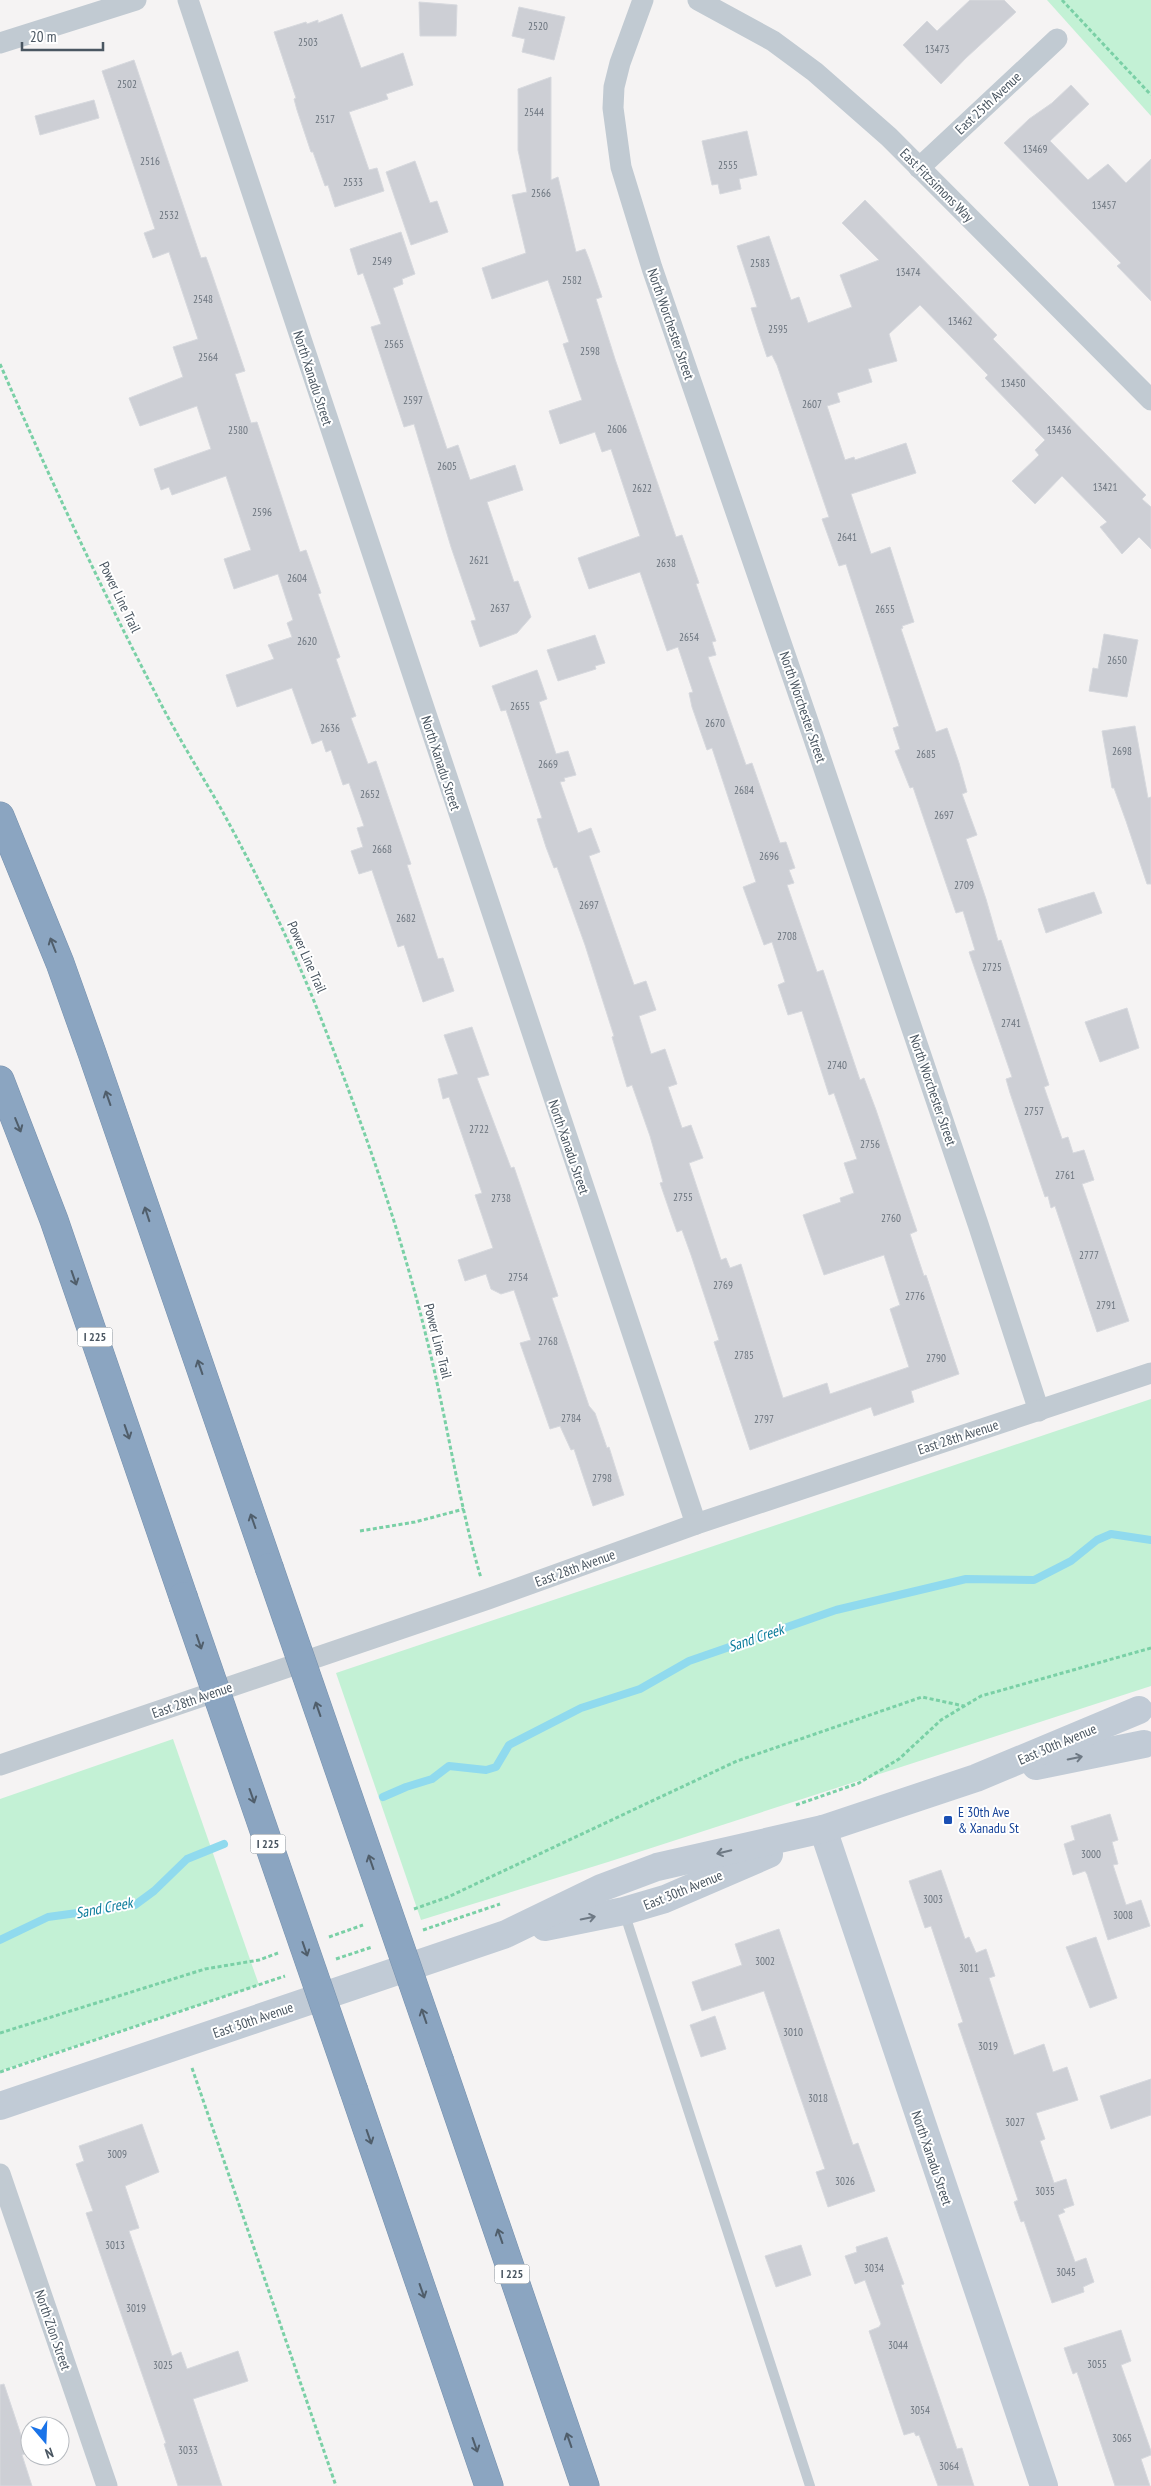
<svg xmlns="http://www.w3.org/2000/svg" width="1151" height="2486" font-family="'PT Sans Narrow',sans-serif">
<rect width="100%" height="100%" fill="#f5f3f3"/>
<g fill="#c3f1d5">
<path d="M 1047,0 L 1151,0 L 1151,116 Z"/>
<path d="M 1151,1399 L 1151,1686 L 608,1862 L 421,1920 L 336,1673 Z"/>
<path d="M 173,1739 L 259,1985 L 0,2071 L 0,1799 Z"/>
</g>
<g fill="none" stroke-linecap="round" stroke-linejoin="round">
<g stroke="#90daee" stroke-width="8">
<path d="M 383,1797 L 406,1787 L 432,1779 L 449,1766 L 486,1770 L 496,1767 L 509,1745 L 581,1708 L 640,1689 L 689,1661 L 836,1610 L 966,1579 L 1034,1580 L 1071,1561 L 1097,1540 L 1111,1534 L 1151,1540"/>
<path d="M 0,1940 L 48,1917 L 135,1905 L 154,1891 L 187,1859 L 224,1844"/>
</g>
</g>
<g fill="#cdcfd5" stroke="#d7d9de">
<path d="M 970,0 L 1004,0 L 1016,12 L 966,58 L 941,84 L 903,45 L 927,21 L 937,31 Z"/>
<path d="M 419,2 L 457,5 L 456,36 L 420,36 Z"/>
<path d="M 519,7 L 565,17 L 554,60 L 522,52 L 525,39 L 512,36 Z"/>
<path d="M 342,14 L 361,68 L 403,53 L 413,85 L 386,94 L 388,99 L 349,112 L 369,170 L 377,168 L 384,191 L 335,207 L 328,185 L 325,186 L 313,152 L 311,152 L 297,110 L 294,99 L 296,98 L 274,32 L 306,22 L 307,24 L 318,20 L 318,23 Z"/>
<path d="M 134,60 L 201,258 L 206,257 L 211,271 L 245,371 L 235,374 L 251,423 L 257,422 L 300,552 L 306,550 L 321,593 L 318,594 L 340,657 L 336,659 L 356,716 L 351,718 L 368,764 L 376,761 L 411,864 L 407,865 L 438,959 L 443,958 L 454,991 L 423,1002 L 404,945 L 398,947 L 372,870 L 359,874 L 351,851 L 363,847 L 357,828 L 364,826 L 349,783 L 343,785 L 331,750 L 326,752 L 322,740 L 312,744 L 292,688 L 237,707 L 226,675 L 274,659 L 268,645 L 292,637 L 287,623 L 293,620 L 278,574 L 234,589 L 224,559 L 251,550 L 226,476 L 172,495 L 169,487 L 161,490 L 154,469 L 211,449 L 197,406 L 140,426 L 129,398 L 183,377 L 173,347 L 198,339 L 169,252 L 153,258 L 144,233 L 155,229 L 102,71 Z"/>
<path d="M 551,77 L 551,180 L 558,177 L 576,252 L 585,249 L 589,259 L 602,297 L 596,299 L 615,359 L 676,537 L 682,535 L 699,583 L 696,584 L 716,641 L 712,642 L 716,655 L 708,657 L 746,765 L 752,763 L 780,843 L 786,842 L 795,868 L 789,870 L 794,883 L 787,885 L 817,972 L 823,970 L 860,1080 L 864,1078 L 876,1110 L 917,1231 L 910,1234 L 924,1276 L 926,1275 L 959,1374 L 911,1391 L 914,1402 L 874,1416 L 871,1407 L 750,1450 L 714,1342 L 719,1340 L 691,1255 L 682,1230 L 677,1232 L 672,1218 L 660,1183 L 663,1182 L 650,1136 L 632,1085 L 627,1087 L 612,1037 L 614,1036 L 585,945 L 557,867 L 554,868 L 546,847 L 537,819 L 542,818 L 506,710 L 501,711 L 492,686 L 537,670 L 547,699 L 539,702 L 556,754 L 568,751 L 576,775 L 564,778 L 565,781 L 560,782 L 578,833 L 591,828 L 600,852 L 589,856 L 634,985 L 646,981 L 656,1010 L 639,1016 L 651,1054 L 665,1049 L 677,1084 L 668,1087 L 682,1128 L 691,1125 L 703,1158 L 689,1163 L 721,1260 L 726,1258 L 730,1268 L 741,1264 L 783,1398 L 827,1383 L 830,1394 L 909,1367 L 890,1309 L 900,1305 L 884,1255 L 824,1275 L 803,1215 L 841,1202 L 840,1198 L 854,1193 L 844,1163 L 857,1159 L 834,1093 L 829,1095 L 802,1011 L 788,1015 L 778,985 L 785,982 L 772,942 L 764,945 L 743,887 L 756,882 L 712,748 L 707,750 L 692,707 L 689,693 L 693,692 L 678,647 L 667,651 L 640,572 L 589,589 L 578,558 L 640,536 L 611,449 L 602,452 L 595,432 L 560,444 L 549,411 L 582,400 L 563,344 L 569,342 L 548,280 L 492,299 L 482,268 L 526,253 L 512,195 L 527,192 L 518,150 L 518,89 Z"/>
<path d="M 1071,85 L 1089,104 L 1050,141 L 1088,180 L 1108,164 L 1126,183 L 1151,159 L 1151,301 L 1117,266 L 1121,263 L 1004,143 L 1029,119 L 1052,103 Z"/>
<path d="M 94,100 L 99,118 L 40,135 L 35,116 Z"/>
<path d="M 747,131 L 757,175 L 739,179 L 741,189 L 720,194 L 718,184 L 712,185 L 702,141 Z"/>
<path d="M 415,161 L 430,203 L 437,201 L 448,232 L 411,245 L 386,172 Z"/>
<path d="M 865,200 L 997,335 L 993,339 L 1146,495 L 1142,499 L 1151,507 L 1151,549 L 1139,537 L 1122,554 L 1100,527 L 1107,522 L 1062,476 L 1035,504 L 1012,481 L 1039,455 L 1035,450 L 1045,440 L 985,378 L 988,375 L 920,305 L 889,334 L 897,361 L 868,369 L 872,382 L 837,393 L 840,402 L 827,406 L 845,460 L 854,457 L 855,460 L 906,443 L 916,473 L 851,494 L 871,554 L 890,547 L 914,622 L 902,626 L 903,628 L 901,629 L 936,732 L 947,728 L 959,763 L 967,792 L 962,794 L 977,835 L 966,839 L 986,899 L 998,941 L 1001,940 L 1049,1085 L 1044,1087 L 1062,1139 L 1068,1137 L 1073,1153 L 1084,1150 L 1094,1180 L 1082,1184 L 1129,1321 L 1097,1332 L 1055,1206 L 1051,1208 L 1048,1196 L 1045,1197 L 1010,1093 L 1006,1079 L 1012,1077 L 969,952 L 975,950 L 963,911 L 956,913 L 913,787 L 910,788 L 895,751 L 900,749 L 893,728 L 899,726 L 846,564 L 839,566 L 822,519 L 829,517 L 777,365 L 772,355 L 767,357 L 759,333 L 751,308 L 757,307 L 737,246 L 769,236 L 791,300 L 799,297 L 808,323 L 852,307 L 840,275 L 879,260 L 842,223 Z"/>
<path d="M 401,232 L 415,274 L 402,279 L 403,284 L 393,288 L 447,449 L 458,445 L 470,480 L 515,465 L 523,490 L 487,502 L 514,582 L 518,581 L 531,617 L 517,633 L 480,647 L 471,621 L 476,620 L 451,547 L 414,424 L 404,427 L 371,327 L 381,324 L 363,273 L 358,275 L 350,249 Z"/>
<path d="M 1104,634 L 1138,640 L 1127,697 L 1089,691 L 1093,668 L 1098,669 Z"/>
<path d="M 595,635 L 605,663 L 595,666 L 596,669 L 558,681 L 547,650 Z"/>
<path d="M 1135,726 L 1148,798 L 1151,797 L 1151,884 L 1147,884 L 1126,821 L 1114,788 L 1112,788 L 1102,731 Z"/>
<path d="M 1094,892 L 1102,913 L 1046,933 L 1038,909 Z"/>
<path d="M 1127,1008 L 1139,1048 L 1100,1062 L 1085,1022 Z"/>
<path d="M 472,1027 L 489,1075 L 477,1078 L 511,1168 L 514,1167 L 558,1296 L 552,1298 L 568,1344 L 589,1406 L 595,1413 L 607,1448 L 609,1447 L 624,1495 L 593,1506 L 574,1449 L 571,1450 L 560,1426 L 550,1429 L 520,1343 L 531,1340 L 514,1290 L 501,1294 L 491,1289 L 486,1274 L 465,1281 L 458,1260 L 493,1248 L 475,1195 L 482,1193 L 449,1097 L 443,1099 L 438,1079 L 458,1074 L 444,1035 Z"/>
<path d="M 1110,1814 L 1118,1840 L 1112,1842 L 1118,1864 L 1113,1865 L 1126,1905 L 1141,1900 L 1150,1926 L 1108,1940 L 1087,1874 L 1085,1871 L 1073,1875 L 1064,1844 L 1075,1840 L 1071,1826 Z"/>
<path d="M 941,1870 L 965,1939 L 969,1937 L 976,1953 L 986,1949 L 995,1976 L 989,1978 L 1014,2055 L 1044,2044 L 1053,2072 L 1067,2067 L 1078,2100 L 1036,2113 L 1045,2139 L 1040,2141 L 1054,2183 L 1066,2179 L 1074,2205 L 1063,2209 L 1065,2212 L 1058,2215 L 1075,2262 L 1086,2258 L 1094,2282 L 1083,2287 L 1084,2292 L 1052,2303 L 1024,2221 L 1021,2222 L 1014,2202 L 1018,2200 L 958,2024 L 963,2022 L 931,1926 L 925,1928 L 909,1881 Z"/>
<path d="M 779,1929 L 853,2145 L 858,2143 L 875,2191 L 828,2207 L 816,2172 L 825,2169 L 764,1991 L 702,2011 L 692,1982 L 742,1965 L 735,1944 Z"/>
<path d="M 1096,1937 L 1117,1998 L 1090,2008 L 1066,1947 Z"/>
<path d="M 715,2016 L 726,2049 L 701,2057 L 690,2025 Z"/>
<path d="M 1151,2079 L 1151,2115 L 1111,2129 L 1100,2096 Z"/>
<path d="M 142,2124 L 159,2172 L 125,2186 L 139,2228 L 129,2231 L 172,2356 L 181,2352 L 187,2369 L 238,2351 L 248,2381 L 193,2399 L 222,2486 L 178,2486 L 164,2444 L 166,2443 L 86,2213 L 93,2211 L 76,2164 L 84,2161 L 79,2146 Z"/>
<path d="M 887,2237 L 904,2284 L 901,2285 L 957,2449 L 962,2448 L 974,2486 L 938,2486 L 919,2435 L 916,2436 L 914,2432 L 904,2435 L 869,2331 L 879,2327 L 881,2324 L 865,2280 L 855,2284 L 845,2256 L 857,2252 L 856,2247 Z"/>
<path d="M 801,2245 L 811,2275 L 776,2287 L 765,2256 Z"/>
<path d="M 1121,2330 L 1131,2361 L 1121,2365 L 1151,2451 L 1151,2455 L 1141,2459 L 1150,2486 L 1115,2486 L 1077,2372 L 1073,2374 L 1064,2348 Z"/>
<path d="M 4,2384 L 27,2453 L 22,2455 L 32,2486 L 0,2486 L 0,2385 Z"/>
</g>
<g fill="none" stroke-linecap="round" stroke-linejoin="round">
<g stroke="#7690ad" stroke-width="29">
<g id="highway">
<path d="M 0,816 L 60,963 L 92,1053 L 269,1567"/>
<path d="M 0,1080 L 54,1220 L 183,1596"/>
<path d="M 440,2062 L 585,2486"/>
<path d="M 354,2091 L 489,2486"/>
</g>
</g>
<g stroke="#7ad0a6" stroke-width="3" stroke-dasharray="4 2.5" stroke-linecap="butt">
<path d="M 1062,0 L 1151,95"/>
<path d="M 0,364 C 50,479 103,593 161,704 C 179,739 200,772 220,807 C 258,876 293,947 322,1021 C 363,1125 401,1231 427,1340 C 447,1419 458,1500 481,1578"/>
<path d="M 360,1531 L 415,1522 L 464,1509"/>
<path d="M 796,1805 L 859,1783 L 899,1759 L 941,1720 L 981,1696 L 1151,1648"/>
<path d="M 414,1909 L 448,1897 L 737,1761 L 922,1697 L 964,1706"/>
<path d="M 423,1930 L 500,1904"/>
<path d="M 329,1937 L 363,1925"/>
<path d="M 336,1959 L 372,1947"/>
<path d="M 0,2033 L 205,1969 L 259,1960 L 278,1953"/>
<path d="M 192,2068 L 336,2486"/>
<path d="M 0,2072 L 285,1976"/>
</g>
<path stroke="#c1cad2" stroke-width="10" d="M 624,1912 L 810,2486"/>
<g stroke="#c1cad2" stroke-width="21">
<path d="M 188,0 L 696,1524"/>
<path d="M 643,0 L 620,63 L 614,87 L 613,108 L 621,167 L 652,268 L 813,736 L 978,1224 L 1039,1411"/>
<path d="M 698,0 L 773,41 L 815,72 L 889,137 L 1151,400"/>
<path d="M 0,43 L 136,0"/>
<path d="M 919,168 L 1057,39"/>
<path d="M 0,1765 L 488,1599 L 696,1524 L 1151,1373"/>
<path d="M 0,2174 L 107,2486"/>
</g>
<g stroke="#c1cbd6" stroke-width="28">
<path d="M 1036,1766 L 1144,1744"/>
<path d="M 823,1829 L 1044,2486"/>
<path d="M 545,1927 L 624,1911 L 665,1899 L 769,1854"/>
<path d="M 0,2106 L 506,1934 L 601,1888 L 657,1867 L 823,1829 L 976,1778 L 1139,1710"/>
</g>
<use href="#highway" stroke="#8ba5c1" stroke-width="28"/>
<g stroke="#7690ad" stroke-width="29" stroke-linecap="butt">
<g id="highway-bridge">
<path d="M 269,1567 L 440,2062"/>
<path d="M 183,1596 L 354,2091"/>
</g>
</g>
<use href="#highway-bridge" stroke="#8ba5c1" stroke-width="28"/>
</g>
<defs><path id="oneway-shaft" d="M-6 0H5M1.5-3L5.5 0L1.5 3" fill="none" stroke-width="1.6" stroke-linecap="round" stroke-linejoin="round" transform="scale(1.25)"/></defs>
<g stroke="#505e6b">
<use href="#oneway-shaft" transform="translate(53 945) rotate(-111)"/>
<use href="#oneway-shaft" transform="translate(108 1098) rotate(-109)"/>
<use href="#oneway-shaft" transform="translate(18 1125) rotate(68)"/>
<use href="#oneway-shaft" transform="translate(147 1214) rotate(-108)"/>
<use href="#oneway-shaft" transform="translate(74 1278) rotate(71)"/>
<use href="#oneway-shaft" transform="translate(200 1367) rotate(-109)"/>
<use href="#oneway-shaft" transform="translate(127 1432) rotate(71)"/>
<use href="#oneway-shaft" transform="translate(253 1521) rotate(-109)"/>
<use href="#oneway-shaft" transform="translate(199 1642) rotate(71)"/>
<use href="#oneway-shaft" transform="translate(318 1709) rotate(-109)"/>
<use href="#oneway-shaft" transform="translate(252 1796) rotate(71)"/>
<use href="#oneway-shaft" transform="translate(371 1862) rotate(-109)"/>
<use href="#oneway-shaft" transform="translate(305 1949) rotate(71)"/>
<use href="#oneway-shaft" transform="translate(424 2016) rotate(-109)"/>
<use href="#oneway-shaft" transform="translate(369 2137) rotate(71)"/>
<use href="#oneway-shaft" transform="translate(500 2236) rotate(-109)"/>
<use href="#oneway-shaft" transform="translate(422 2291) rotate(71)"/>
<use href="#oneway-shaft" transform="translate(569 2440) rotate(-109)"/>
<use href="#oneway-shaft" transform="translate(475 2445) rotate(71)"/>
</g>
<g stroke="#6e7984">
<use href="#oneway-shaft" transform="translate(1075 1758) rotate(-11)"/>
<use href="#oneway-shaft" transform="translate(724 1852) rotate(167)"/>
<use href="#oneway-shaft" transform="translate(588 1918) rotate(-11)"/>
</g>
<rect fill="#1a4fb4" stroke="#fff" stroke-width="2" x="943" y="1815" width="10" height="10" rx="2.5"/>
<g text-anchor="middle" stroke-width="4" stroke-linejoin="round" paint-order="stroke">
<g font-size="11" fill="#6b747e">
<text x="538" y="30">2520</text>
<text x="308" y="46">2503</text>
<text x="937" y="53">13473</text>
<text x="127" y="88">2502</text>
<text x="534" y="116">2544</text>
<text x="325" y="123">2517</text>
<text x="1035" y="153">13469</text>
<text x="150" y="165">2516</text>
<text x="728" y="169">2555</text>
<text x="353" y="186">2533</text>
<text x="541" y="197">2566</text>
<text x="1104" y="209">13457</text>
<text x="169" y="219">2532</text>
<text x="382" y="265">2549</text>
<text x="760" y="267">2583</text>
<text x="908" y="276">13474</text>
<text x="572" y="284">2582</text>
<text x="203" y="303">2548</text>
<text x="960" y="325">13462</text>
<text x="778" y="333">2595</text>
<text x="394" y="348">2565</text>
<text x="590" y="355">2598</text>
<text x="208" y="361">2564</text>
<text x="1013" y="387">13450</text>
<text x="413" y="404">2597</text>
<text x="812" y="408">2607</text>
<text x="617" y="433">2606</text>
<text x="238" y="434">2580</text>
<text x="1059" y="434">13436</text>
<text x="447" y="470">2605</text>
<text x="1105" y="491">13421</text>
<text x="642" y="492">2622</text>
<text x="262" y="516">2596</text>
<text x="847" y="541">2641</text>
<text x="479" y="564">2621</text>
<text x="666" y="567">2638</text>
<text x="297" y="582">2604</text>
<text x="500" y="612">2637</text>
<text x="885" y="613">2655</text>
<text x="689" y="641">2654</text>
<text x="307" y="645">2620</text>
<text x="1117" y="664">2650</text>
<text x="520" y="710">2655</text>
<text x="715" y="727">2670</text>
<text x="330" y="732">2636</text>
<text x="1122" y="755">2698</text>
<text x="926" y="758">2685</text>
<text x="548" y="768">2669</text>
<text x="744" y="794">2684</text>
<text x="370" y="798">2652</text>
<text x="944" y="819">2697</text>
<text x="382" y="853">2668</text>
<text x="769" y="860">2696</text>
<text x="964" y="889">2709</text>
<text x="589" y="909">2697</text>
<text x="406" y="922">2682</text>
<text x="787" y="940">2708</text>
<text x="992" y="971">2725</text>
<text x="1011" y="1027">2741</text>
<text x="837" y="1069">2740</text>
<text x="1034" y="1115">2757</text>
<text x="479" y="1133">2722</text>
<text x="870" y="1148">2756</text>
<text x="1065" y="1179">2761</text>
<text x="683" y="1201">2755</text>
<text x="501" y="1202">2738</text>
<text x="891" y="1222">2760</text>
<text x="1089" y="1259">2777</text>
<text x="518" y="1281">2754</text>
<text x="723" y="1289">2769</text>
<text x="915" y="1300">2776</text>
<text x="1106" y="1309">2791</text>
<text x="548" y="1345">2768</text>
<text x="744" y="1359">2785</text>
<text x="936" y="1362">2790</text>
<text x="571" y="1422">2784</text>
<text x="764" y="1423">2797</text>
<text x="602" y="1482">2798</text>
<text x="1091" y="1858">3000</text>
<text x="933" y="1903">3003</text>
<text x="1123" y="1919">3008</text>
<text x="765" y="1965">3002</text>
<text x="969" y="1972">3011</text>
<text x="793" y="2036">3010</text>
<text x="988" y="2050">3019</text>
<text x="818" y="2102">3018</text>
<text x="1015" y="2126">3027</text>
<text x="117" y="2158">3009</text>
<text x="845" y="2185">3026</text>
<text x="1045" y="2195">3035</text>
<text x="115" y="2249">3013</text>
<text x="874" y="2272">3034</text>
<text x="1066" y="2276">3045</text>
<text x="136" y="2312">3019</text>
<text x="898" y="2349">3044</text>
<text x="1097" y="2368">3055</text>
<text x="163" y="2369">3025</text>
<text x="920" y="2414">3054</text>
<text x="1122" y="2442">3065</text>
<text x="188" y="2454">3033</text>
<text x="949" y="2470">3064</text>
</g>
<g fill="#fff" stroke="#808990" stroke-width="1">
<rect x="77.5" y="1327.5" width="35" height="19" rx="4"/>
<rect x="250.5" y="1834.5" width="35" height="19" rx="4"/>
<rect x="494.5" y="2264.5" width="35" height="19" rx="4"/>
</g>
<g font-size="12" font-weight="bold" fill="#4a5661">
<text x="95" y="1341">I 225</text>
<text x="268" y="1848">I 225</text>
<text x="512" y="2278">I 225</text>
</g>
<g font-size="14" fill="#4a5661" stroke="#fff">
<text transform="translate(988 103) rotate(-43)" y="5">East 25th Avenue</text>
<text transform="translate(937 185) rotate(45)" y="5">East Fitzsimons Way</text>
<text transform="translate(671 324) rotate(71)" y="5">North Worchester Street</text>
<text transform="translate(313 378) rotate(72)" y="5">North Xanadu Street</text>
<text transform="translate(120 597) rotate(64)" y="5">Power Line Trail</text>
<text transform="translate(803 707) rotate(71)" y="5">North Worchester Street</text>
<text transform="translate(441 763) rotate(72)" y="5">North Xanadu Street</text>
<text transform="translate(307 957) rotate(66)" y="5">Power Line Trail</text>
<text transform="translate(933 1090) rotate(71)" y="5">North Worchester Street</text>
<text transform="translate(569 1147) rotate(71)" y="5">North Xanadu Street</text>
<text transform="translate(438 1341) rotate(76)" y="5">Power Line Trail</text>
<text transform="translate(958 1437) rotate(-18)" y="5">East 28th Avenue</text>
<text transform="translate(575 1568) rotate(-20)" y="5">East 28th Avenue</text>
<text transform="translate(192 1700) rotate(-19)" y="5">East 28th Avenue</text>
<text transform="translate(1057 1744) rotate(-23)" y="5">East 30th Avenue</text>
<text transform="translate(683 1890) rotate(-22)" y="5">East 30th Avenue</text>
<text transform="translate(253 2020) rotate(-19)" y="5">East 30th Avenue</text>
<text transform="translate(932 2158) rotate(71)" y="5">North Xanadu Street</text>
<text transform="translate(53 2330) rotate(71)" y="5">North Zion Street</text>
</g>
<g font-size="14" fill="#164399" stroke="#fff" text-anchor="start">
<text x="958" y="1817">E 30th Ave<tspan x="958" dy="16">&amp; Xanadu St</tspan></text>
</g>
<g font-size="15" font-style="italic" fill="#0c7c9b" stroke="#fff">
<text transform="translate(756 1638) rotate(-19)" y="5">Sand Creek</text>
<text transform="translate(104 1908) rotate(-11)" y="5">Sand Creek</text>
</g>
</g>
<g transform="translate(45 2441) rotate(161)"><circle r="24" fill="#ffffff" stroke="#b7bbc0"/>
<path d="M0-4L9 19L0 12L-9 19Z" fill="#1a73e8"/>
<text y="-8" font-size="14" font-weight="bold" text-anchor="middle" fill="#4a5661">N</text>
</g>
<path d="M22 42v8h81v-8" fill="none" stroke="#4a5661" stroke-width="2.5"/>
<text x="30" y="42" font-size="15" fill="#4a5661" stroke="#ffffff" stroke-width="4" paint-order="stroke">20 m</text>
</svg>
